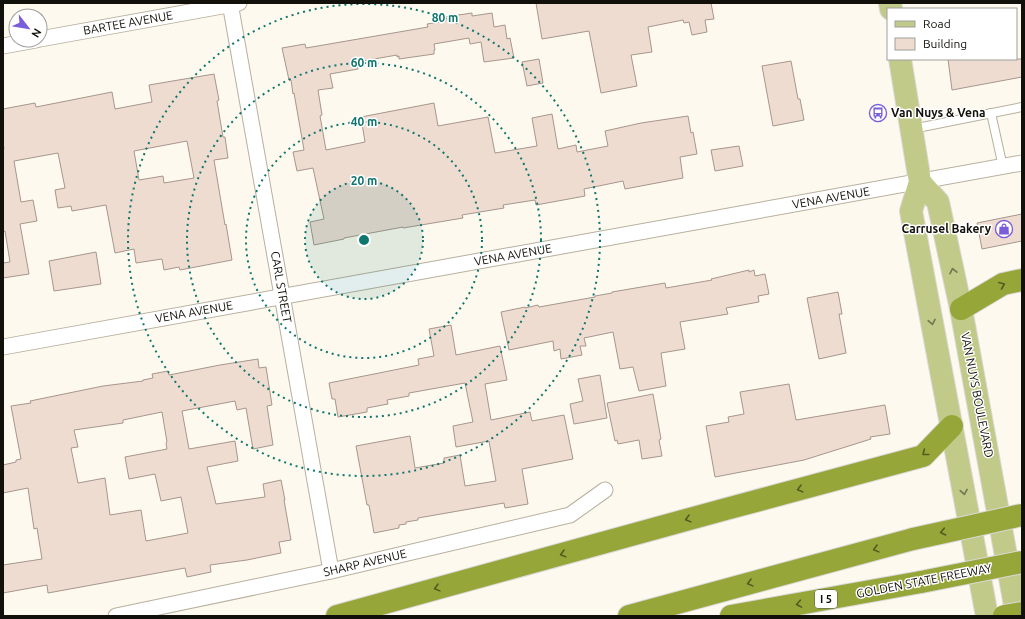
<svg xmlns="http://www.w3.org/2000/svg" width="1025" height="619" font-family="Ubuntu,sans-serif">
<rect width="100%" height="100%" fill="#fef9ee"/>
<g fill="#eedcd1" stroke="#a7968c" fill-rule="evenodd">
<path d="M 536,3 L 711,3 L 714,19 L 705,20 L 707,32 L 692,35 L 689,22 L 684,23 L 683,20 L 648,27 L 652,52 L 631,55 L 637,86 L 601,93 L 589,31 L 542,39 Z"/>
<path d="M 472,13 L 472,16 L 492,13 L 494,27 L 505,25 L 507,39 L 510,38 L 514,58 L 484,62 L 481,42 L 470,44 L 469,38 L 434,44 L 435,50 L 434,50 L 434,54 L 399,59 L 399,56 L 397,57 L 397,55 L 357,62 L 358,69 L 330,74 L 333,88 L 318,90 L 322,115 L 320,116 L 326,150 L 365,142 L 361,117 L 434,103 L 438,126 L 488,117 L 495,153 L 537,146 L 532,118 L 552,114 L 558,149 L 576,145 L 577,152 L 608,146 L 605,131 L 641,123 L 688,116 L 691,133 L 693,132 L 697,154 L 680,157 L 683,178 L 625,189 L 623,181 L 584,189 L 585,196 L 536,205 L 535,200 L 503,205 L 504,208 L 462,215 L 463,218 L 403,228 L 403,227 L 344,238 L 344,239 L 314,245 L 310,222 L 324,219 L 313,168 L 297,171 L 293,152 L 304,150 L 294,93 L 293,94 L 291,80 L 289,80 L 282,48 L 305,44 L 306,48 L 428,27 L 427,24 L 446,21 L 445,17 Z"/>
<path d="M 539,59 L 543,83 L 527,86 L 522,62 Z"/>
<path d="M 948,59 L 1022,59 L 1022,77 L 952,90 Z"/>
<path d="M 791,61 L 798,99 L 800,99 L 804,120 L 773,126 L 762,66 Z"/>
<path d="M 214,74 L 219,100 L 217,101 L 223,137 L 225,137 L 228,158 L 214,160 L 225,225 L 226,224 L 232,260 L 180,270 L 179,267 L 164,270 L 162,259 L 136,263 L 134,249 L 115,253 L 106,205 L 72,211 L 71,206 L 58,208 L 55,190 L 65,188 L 58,153 L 14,161 L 21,202 L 33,200 L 37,221 L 20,224 L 29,274 L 3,278 L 3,263 L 10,262 L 5,231 L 3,232 L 3,149 L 4,149 L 3,143 L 3,109 L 35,103 L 36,107 L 112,92 L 115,109 L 152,102 L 149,85 ZM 187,141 L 194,178 L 164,183 L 163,176 L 139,180 L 134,151 Z"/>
<path d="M 739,146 L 743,166 L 715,171 L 711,150 Z"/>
<path d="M 1022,214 L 1022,241 L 982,249 L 977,223 Z"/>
<path d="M 96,252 L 101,284 L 54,291 L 49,261 Z"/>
<path d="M 749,270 L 749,272 L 754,270 L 755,276 L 765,274 L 769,294 L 758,296 L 759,302 L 726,308 L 728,314 L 680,322 L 685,349 L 661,353 L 666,386 L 639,391 L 633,367 L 620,369 L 613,332 L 584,338 L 586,346 L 580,346 L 582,355 L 561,359 L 560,349 L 554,351 L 553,341 L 509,350 L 501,312 L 525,307 L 525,308 L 538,305 L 539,307 L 595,297 L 595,296 L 612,293 L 612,292 L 665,283 L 666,288 L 712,280 L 711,279 Z"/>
<path d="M 838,292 L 842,314 L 839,314 L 846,353 L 819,359 L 807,298 Z"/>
<path d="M 451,325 L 456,355 L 500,346 L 507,380 L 485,384 L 491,420 L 530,412 L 532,421 L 564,415 L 573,459 L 522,469 L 528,504 L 505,508 L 504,503 L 418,518 L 418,520 L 406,522 L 406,524 L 399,525 L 399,528 L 374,533 L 369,505 L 367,505 L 356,446 L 410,436 L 415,468 L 444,463 L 444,458 L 460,455 L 465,486 L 496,481 L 489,441 L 456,447 L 453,426 L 473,422 L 465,383 L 409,393 L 409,396 L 387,400 L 388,404 L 367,408 L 367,412 L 338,417 L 335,399 L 332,399 L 329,383 L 419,365 L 418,359 L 434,356 L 429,329 Z"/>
<path d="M 258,359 L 259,368 L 266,367 L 272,405 L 267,406 L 273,445 L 253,449 L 246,408 L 237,410 L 235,401 L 182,411 L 189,449 L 235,441 L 238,461 L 207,467 L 216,504 L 265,497 L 263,484 L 281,480 L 285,500 L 284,500 L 291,540 L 279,542 L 281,553 L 247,560 L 210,565 L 211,572 L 187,577 L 185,568 L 48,593 L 47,585 L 3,593 L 3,565 L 42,559 L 37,528 L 34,529 L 28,488 L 3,493 L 3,465 L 16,462 L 16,460 L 21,459 L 11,406 L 31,403 L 30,401 L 103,386 L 143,381 L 143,380 L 153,378 L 152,374 L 168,371 L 169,375 L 220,365 ZM 162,412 L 167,442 L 166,443 L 167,449 L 125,457 L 129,479 L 155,474 L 161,501 L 181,497 L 188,533 L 146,541 L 141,510 L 110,515 L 105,478 L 78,483 L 71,448 L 78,447 L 74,430 L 123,423 L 123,420 Z"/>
<path d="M 600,375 L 607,418 L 574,424 L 570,404 L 583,401 L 578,379 Z"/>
<path d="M 789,384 L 796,420 L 885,405 L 890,434 L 870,437 L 871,439 L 804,460 L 715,477 L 706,426 L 729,422 L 728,417 L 744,414 L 740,392 Z"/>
<path d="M 653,394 L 661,439 L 659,440 L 662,456 L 642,459 L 639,440 L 618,444 L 617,440 L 615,441 L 607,403 Z"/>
</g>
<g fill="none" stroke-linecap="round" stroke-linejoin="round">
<g stroke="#b8b09f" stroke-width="10">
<g id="service">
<path d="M 991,113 L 1003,167"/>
<path d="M 912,129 L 1022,107"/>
</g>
</g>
<g stroke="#b8b09f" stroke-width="17">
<g id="minor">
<path d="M 230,3 L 331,571"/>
<path d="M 40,39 L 239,3"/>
<path d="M 3,46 L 36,40"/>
<path d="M 3,347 L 1022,163"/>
<path d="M 116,616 L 331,571 L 570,515 L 605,490"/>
</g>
</g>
<g stroke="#d9d9d8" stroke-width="24">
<g id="primary">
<path d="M 890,3 L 891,9"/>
<path d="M 900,59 L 920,182 L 911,211 L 987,616"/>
<path d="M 920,182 L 938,202 L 961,309 L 1017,616"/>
</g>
</g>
<g stroke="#d9d9d8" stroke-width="24">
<g id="motorway">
<path d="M 961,309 L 1003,284 L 1022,280"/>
<path d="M 337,616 L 726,509 L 923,456 L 952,426"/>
<path d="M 629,616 L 913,539"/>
<path d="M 731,616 L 921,582"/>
</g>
</g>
<use href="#service" stroke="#fff" stroke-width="8"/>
<use href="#minor" stroke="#fff" stroke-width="15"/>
<use href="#primary" stroke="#c1ca88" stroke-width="22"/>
<use href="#motorway" stroke="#97a639" stroke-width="22"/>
<g stroke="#d9d9d8" stroke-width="24" stroke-linecap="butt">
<g id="motorway-bridge">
<path d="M 913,539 L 1022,515"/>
<path d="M 921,582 L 1022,562"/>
<path d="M 1004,616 L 1022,613"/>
</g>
</g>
<use href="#motorway-bridge" stroke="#97a639" stroke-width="22"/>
</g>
<defs><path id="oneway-chevron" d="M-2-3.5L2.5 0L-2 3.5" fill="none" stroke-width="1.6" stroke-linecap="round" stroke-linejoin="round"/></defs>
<g stroke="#72764f">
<use href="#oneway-chevron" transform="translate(953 271) rotate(-102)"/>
<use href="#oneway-chevron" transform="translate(932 322) rotate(79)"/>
<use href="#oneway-chevron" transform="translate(964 492) rotate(80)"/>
</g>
<g stroke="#545b22">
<use href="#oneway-chevron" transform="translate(1002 285) rotate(-22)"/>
<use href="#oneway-chevron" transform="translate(925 453) rotate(142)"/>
<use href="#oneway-chevron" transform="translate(800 489) rotate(165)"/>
<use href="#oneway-chevron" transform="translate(688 519) rotate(165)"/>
<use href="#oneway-chevron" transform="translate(943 532) rotate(168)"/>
<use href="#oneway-chevron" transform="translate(876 549) rotate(165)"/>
<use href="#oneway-chevron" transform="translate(563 554) rotate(165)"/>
<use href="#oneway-chevron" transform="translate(750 583) rotate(165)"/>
<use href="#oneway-chevron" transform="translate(437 588) rotate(165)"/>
<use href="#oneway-chevron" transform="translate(799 604) rotate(170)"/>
</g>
<circle cx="364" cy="240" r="59" fill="#0f766e" fill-opacity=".12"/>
<g fill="none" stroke="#0f766e" stroke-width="2" stroke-dasharray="2 4">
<circle cx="364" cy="240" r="59"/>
<circle cx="364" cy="240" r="118"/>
<circle cx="364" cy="240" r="177"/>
<circle cx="364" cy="240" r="236"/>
</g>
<defs>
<g id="bus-ring" transform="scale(0.9)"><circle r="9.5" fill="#fff" stroke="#7a5dd8" stroke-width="1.5"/><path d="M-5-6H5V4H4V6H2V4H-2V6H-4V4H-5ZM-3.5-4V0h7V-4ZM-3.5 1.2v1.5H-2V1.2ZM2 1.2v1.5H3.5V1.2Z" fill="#7a5dd8"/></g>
<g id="shop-ring" transform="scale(0.9)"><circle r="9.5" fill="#fff" stroke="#7a5dd8" stroke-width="1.5"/><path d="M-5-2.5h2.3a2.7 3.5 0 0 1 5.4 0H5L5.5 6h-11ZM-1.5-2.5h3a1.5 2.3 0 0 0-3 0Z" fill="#7a5dd8"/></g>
</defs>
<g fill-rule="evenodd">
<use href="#bus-ring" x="878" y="113"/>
<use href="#shop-ring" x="1004" y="229"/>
</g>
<g text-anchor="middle" stroke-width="3" stroke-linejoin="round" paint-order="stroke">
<rect fill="#fff" stroke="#595854" stroke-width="1" x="815" y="590" width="22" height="18" rx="3"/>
<g font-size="11" font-weight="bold" fill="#12100a">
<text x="826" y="603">I 5</text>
</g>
<g font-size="12" fill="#12100a" stroke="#fff">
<text transform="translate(128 23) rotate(-10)" y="4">BARTEE AVENUE</text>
<text transform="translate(831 198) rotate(-10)" y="4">VENA AVENUE</text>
<text transform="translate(513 255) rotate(-10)" y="4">VENA AVENUE</text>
<text transform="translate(281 287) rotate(80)" y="4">CARL STREET</text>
<text transform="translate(194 312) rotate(-10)" y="4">VENA AVENUE</text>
<text transform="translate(977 395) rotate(79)" y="4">VAN NUYS BOULEVARD</text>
<text transform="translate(365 563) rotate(-13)" y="4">SHARP AVENUE</text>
<text transform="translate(924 581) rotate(-11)" y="4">GOLDEN STATE FREEWAY</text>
</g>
<g font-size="12" font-weight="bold" fill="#12100a" stroke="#fff" text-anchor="start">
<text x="891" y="117">Van Nuys &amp; Vena</text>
<text x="991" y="233" text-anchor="end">Carrusel Bakery</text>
</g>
</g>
<circle cx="364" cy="240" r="6" fill="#0f766e" stroke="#fff" stroke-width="2"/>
<g font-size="12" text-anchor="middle" font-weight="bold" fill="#0f766e" stroke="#fff" stroke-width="3" stroke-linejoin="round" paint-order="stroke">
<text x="445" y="22">80 m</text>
<text x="364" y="67">60 m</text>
<text x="364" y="126">40 m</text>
<text x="364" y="185">20 m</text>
</g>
<rect width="1025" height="619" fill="none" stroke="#12100a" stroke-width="8"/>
<rect x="887" y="8" width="130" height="52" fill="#ffffff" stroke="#a09f9d"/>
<rect x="895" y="21" width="20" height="6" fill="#c1ca88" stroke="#a09f9d"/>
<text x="923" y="28" font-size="12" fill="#12100a">Road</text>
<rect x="895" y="38" width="20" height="12" fill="#eedcd1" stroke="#a09f9d"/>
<text x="923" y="48" font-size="12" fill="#12100a">Building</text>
<g transform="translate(28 28) rotate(121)"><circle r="19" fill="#ffffff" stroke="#a09f9d"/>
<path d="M0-3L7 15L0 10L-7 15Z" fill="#7a5dd8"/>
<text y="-6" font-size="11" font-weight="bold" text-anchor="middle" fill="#12100a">N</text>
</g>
</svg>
